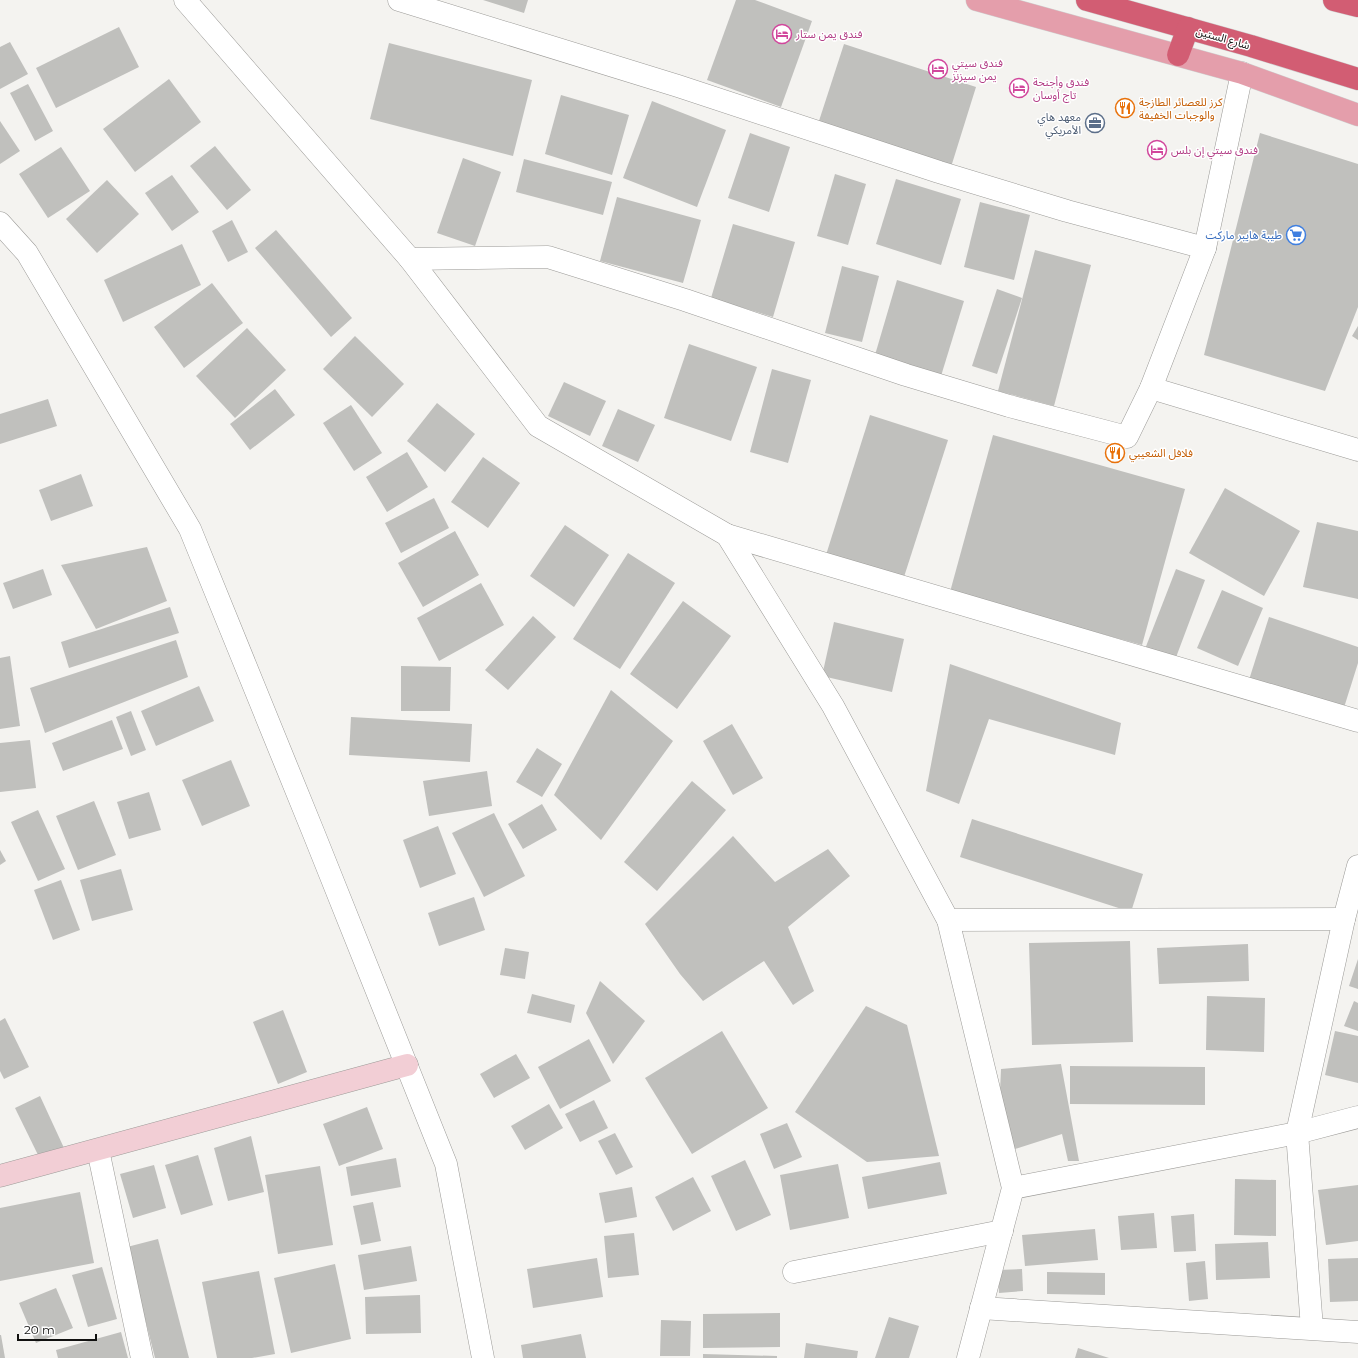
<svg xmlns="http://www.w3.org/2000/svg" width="1358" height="1358" font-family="Montserrat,'Noto Sans Arabic',sans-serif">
<rect width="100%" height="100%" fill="#f4f3f0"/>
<g fill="#c0c0bd">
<path d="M 483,0 L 528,0 L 524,13 Z"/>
<path d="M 736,0 L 755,0 L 812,21 L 781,107 L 707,80 Z"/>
<path d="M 119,27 L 139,67 L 56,108 L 36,68 Z"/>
<path d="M 10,42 L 28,74 L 0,89 L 0,47 Z"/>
<path d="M 389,43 L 532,80 L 513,156 L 370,119 Z"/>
<path d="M 844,44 L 976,87 L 951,167 L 818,124 Z"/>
<path d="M 169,79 L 201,122 L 135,172 L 103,129 Z"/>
<path d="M 28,84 L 53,131 L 35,141 L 10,93 Z"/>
<path d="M 561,95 L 629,115 L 612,175 L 545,154 Z"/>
<path d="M 652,101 L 726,130 L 697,207 L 623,178 Z"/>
<path d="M 0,121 L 20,151 L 0,164 Z"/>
<path d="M 750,133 L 790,147 L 769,212 L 728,198 Z"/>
<path d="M 1260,133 L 1358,164 L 1358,307 L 1325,391 L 1204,355 Z"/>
<path d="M 215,146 L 251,190 L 227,210 L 190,166 Z"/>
<path d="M 61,147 L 90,191 L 48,218 L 19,174 Z"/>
<path d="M 463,158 L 501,172 L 475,246 L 437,233 Z"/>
<path d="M 524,159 L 612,182 L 603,215 L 516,192 Z"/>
<path d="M 835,174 L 866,184 L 848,245 L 817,236 Z"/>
<path d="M 172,175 L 199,212 L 172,231 L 145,193 Z"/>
<path d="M 896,179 L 961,199 L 941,265 L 876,244 Z"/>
<path d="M 107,180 L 139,214 L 97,253 L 66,219 Z"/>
<path d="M 617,197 L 701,220 L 683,283 L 600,261 Z"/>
<path d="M 980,202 L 1030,215 L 1014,280 L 964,267 Z"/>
<path d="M 232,220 L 248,252 L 228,262 L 212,231 Z"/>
<path d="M 733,224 L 795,242 L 773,317 L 711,298 Z"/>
<path d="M 276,230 L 352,318 L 331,337 L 255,248 Z"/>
<path d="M 182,244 L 201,285 L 123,322 L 104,280 Z"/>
<path d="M 1035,250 L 1091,265 L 1054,406 L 998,391 Z"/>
<path d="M 842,266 L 879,276 L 862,342 L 825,333 Z"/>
<path d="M 897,280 L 964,301 L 941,376 L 875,355 Z"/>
<path d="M 212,283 L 243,323 L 184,368 L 154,327 Z"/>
<path d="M 997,289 L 1022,298 L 997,374 L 972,366 Z"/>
<path d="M 1358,326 L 1358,340 L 1352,336 Z"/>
<path d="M 247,328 L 286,370 L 235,418 L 196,376 Z"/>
<path d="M 355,336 L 404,384 L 372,417 L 323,369 Z"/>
<path d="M 689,344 L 757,367 L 731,441 L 664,418 Z"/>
<path d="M 772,369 L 811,380 L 788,463 L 750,452 Z"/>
<path d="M 564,382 L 606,401 L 590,436 L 548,416 Z"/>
<path d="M 275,389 L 295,415 L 250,450 L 230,424 Z"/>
<path d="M 48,399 L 57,426 L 0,444 L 0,414 Z"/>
<path d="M 437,403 L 475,434 L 445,472 L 407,441 Z"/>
<path d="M 351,405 L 382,453 L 354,471 L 323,423 Z"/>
<path d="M 618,409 L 655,425 L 638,462 L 602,446 Z"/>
<path d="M 870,415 L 948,440 L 903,580 L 826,555 Z"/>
<path d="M 993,435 L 1185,489 L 1142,645 L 950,592 Z"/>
<path d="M 407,452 L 428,487 L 387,512 L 366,477 Z"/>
<path d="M 483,457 L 520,483 L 488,528 L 451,502 Z"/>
<path d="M 81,474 L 93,506 L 51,521 L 39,490 Z"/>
<path d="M 1225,488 L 1300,531 L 1264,596 L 1189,553 Z"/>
<path d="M 434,498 L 449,528 L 401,553 L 385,523 Z"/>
<path d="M 1317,522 L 1358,531 L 1358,599 L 1303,587 Z"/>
<path d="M 565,525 L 609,555 L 574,607 L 530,576 Z"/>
<path d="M 455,531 L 479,575 L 423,607 L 398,563 Z"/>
<path d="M 147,547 L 167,601 L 96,629 L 61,565 Z"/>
<path d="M 628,553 L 675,583 L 620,669 L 573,639 Z"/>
<path d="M 43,569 L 52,595 L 13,609 L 3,583 Z"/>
<path d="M 1176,569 L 1205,580 L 1175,660 L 1145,649 Z"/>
<path d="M 481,583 L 504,625 L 439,661 L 417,618 Z"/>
<path d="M 1222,590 L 1263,608 L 1238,666 L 1197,648 Z"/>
<path d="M 683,601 L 731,636 L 677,709 L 630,674 Z"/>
<path d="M 170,607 L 179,633 L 69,668 L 61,642 Z"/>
<path d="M 533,616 L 556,637 L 508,690 L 485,670 Z"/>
<path d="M 1269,617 L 1358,647 L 1358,663 L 1342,714 L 1248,683 Z"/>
<path d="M 834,622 L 904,639 L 892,692 L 822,676 Z"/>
<path d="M 176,640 L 188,677 L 45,733 L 30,688 Z"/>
<path d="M 10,656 L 20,726 L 0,729 L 0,658 Z"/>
<path d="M 950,664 L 1121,723 L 1115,755 L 989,719 L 959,804 L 926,791 Z"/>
<path d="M 401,666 L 451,667 L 450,711 L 401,711 Z"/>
<path d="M 199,686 L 214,721 L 156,746 L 141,711 Z"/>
<path d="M 611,690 L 673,741 L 601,840 L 554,795 Z"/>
<path d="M 131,711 L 146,750 L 131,756 L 116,717 Z"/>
<path d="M 351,717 L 472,724 L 470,762 L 349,755 Z"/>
<path d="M 112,720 L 123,749 L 63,771 L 52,743 Z"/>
<path d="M 732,724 L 763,778 L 733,795 L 703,741 Z"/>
<path d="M 30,740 L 36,788 L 0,792 L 0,743 Z"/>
<path d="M 537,748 L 562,764 L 542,797 L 516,782 Z"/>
<path d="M 231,760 L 250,806 L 202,826 L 182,780 Z"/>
<path d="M 487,771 L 492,806 L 429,816 L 423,781 Z"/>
<path d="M 692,781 L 726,810 L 657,891 L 624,862 Z"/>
<path d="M 149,792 L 161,830 L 129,839 L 117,802 Z"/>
<path d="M 94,801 L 116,855 L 78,870 L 56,816 Z"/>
<path d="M 542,804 L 557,830 L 523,849 L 508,824 Z"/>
<path d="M 38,810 L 65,869 L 38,881 L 11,822 Z"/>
<path d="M 494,813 L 525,876 L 484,897 L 452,833 Z"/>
<path d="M 972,819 L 1143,874 L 1131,912 L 960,857 Z"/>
<path d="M 438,826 L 456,874 L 420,888 L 403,840 Z"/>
<path d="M 733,836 L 775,882 L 828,849 L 850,876 L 788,927 L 814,991 L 793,1005 L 764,961 L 703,1001 L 680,974 L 645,924 Z"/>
<path d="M 0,850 L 6,861 L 0,865 Z"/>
<path d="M 121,869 L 133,910 L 92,921 L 80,880 Z"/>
<path d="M 61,880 L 80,930 L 53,940 L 34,890 Z"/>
<path d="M 474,897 L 485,930 L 439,946 L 428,913 Z"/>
<path d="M 1130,941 L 1133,1042 L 1032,1045 L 1029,943 Z"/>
<path d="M 1248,944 L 1249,981 L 1159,984 L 1157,948 Z"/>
<path d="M 505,948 L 529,952 L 525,979 L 500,975 Z"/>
<path d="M 1358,959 L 1358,989 L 1349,986 Z"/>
<path d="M 600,981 L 645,1021 L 613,1064 L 586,1013 Z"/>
<path d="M 532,994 L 575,1005 L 571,1023 L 527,1013 Z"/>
<path d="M 1207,996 L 1265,998 L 1264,1052 L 1206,1050 Z"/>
<path d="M 1354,1001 L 1358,1003 L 1358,1031 L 1344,1026 Z"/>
<path d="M 866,1006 L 907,1025 L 939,1156 L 867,1162 L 795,1112 Z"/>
<path d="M 283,1010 L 307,1072 L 278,1084 L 253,1022 Z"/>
<path d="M 5,1018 L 29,1067 L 4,1079 L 0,1071 L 0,1021 Z"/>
<path d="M 722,1031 L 768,1108 L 692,1154 L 645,1078 Z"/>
<path d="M 1335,1031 L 1358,1036 L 1358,1083 L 1325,1075 Z"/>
<path d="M 589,1039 L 611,1081 L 560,1109 L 538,1067 Z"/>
<path d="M 516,1054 L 530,1078 L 494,1098 L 480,1074 Z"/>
<path d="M 1061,1064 L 1079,1161 L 1068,1161 L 1062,1134 L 1015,1149 L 999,1115 L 1001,1069 Z"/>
<path d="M 1070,1066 L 1205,1067 L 1205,1105 L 1070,1104 Z"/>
<path d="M 40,1096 L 64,1148 L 40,1159 L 15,1108 Z"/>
<path d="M 594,1100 L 608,1128 L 580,1142 L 565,1114 Z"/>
<path d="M 549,1104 L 563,1128 L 525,1150 L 511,1126 Z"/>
<path d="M 367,1107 L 383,1149 L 339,1166 L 323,1124 Z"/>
<path d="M 787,1123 L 802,1157 L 774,1169 L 760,1134 Z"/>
<path d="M 615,1133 L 633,1167 L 616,1175 L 598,1141 Z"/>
<path d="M 251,1136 L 264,1192 L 228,1201 L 214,1148 Z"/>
<path d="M 198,1155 L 213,1205 L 181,1215 L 165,1165 Z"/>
<path d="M 396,1158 L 401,1187 L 351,1196 L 346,1167 Z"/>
<path d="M 745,1160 L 771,1215 L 736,1231 L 711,1176 Z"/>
<path d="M 940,1162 L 947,1194 L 868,1209 L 862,1177 Z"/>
<path d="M 838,1164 L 849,1218 L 790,1230 L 780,1175 Z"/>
<path d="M 154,1165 L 166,1208 L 133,1218 L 120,1174 Z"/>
<path d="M 320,1166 L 333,1245 L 278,1254 L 265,1175 Z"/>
<path d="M 693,1177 L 711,1211 L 673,1231 L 655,1197 Z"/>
<path d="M 1235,1179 L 1276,1180 L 1276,1236 L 1234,1235 Z"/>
<path d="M 1358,1185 L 1358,1241 L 1326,1245 L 1318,1190 Z"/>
<path d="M 632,1187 L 637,1217 L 605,1223 L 599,1193 Z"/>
<path d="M 80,1192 L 94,1263 L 0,1281 L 0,1208 Z"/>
<path d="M 373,1202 L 381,1241 L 361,1245 L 353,1206 Z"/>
<path d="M 1154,1213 L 1157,1248 L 1121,1250 L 1118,1216 Z"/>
<path d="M 1194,1214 L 1196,1251 L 1174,1252 L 1171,1216 Z"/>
<path d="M 1095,1229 L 1098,1260 L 1025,1266 L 1022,1235 Z"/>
<path d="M 634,1233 L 639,1275 L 608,1278 L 604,1236 Z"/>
<path d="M 158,1239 L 189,1358 L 155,1358 L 127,1247 Z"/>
<path d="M 1268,1242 L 1270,1278 L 1216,1280 L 1215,1244 Z"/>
<path d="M 411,1246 L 417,1281 L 364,1290 L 358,1255 Z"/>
<path d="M 597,1258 L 603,1297 L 533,1308 L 527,1269 Z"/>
<path d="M 1358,1258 L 1358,1301 L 1330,1302 L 1328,1259 Z"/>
<path d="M 1205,1261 L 1208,1299 L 1189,1301 L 1186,1263 Z"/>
<path d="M 335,1264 L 351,1339 L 291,1353 L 274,1278 Z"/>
<path d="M 102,1267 L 117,1319 L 88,1327 L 72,1275 Z"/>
<path d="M 1022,1269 L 1023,1291 L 999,1293 L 998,1270 Z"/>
<path d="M 259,1271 L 275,1354 L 252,1358 L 217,1358 L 202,1282 Z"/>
<path d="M 1047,1272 L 1105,1273 L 1105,1295 L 1047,1294 Z"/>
<path d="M 56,1288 L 73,1328 L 36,1343 L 19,1303 Z"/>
<path d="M 420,1295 L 421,1333 L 366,1334 L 365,1297 Z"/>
<path d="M 780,1313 L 780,1347 L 703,1348 L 703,1314 Z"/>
<path d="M 889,1317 L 919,1326 L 909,1358 L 875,1358 Z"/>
<path d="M 661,1320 L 691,1321 L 690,1356 L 660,1356 Z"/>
<path d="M 121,1332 L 128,1358 L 58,1358 L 56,1350 Z"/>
<path d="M 581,1334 L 586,1358 L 523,1358 L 521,1345 Z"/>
<path d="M 0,1335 L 1,1335 L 5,1358 L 0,1358 Z"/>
<path d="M 806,1343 L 858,1351 L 857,1358 L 804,1358 Z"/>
<path d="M 1078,1348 L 1109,1358 L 1075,1358 Z"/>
<path d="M 703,1354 L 777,1356 L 777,1358 L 703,1358 Z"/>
</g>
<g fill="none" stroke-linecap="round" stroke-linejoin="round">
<g stroke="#9c9b98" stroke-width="23">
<g id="street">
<path d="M 185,0 L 410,259 L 538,426 L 727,535 L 833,706 L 948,920 L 1013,1188 L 968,1358"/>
<path d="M 399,0 L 678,86 L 939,172 L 1067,211 L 1205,248"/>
<path d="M 0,223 L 27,253 L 190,529 L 314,834 L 446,1164 L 483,1358"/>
<path d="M 410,259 L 548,257 L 685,300 L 906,375 L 1009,406 L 1127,437 L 1151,388 L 1205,248 L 1242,73"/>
<path d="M 1151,388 L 1358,450"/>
<path d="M 727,535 L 1358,721"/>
<path d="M 948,920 L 1344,919"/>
<path d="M 98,1150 L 142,1358"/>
<path d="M 1013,1188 L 1297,1133 L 1358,1117"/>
<path d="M 794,1272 L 1002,1231"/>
<path d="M 981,1308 L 1358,1332"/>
<path d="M 1312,1328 L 1297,1133 L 1344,919 L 1358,866"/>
</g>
</g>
<g stroke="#9c9b98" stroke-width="23">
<path id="secondary" d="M 0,1176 L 407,1065"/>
</g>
<g stroke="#cfcfcf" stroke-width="23">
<path id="primary" d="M 977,0 L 1242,73 L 1358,115"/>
</g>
<g stroke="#cfcfcf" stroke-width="23">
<g id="highway">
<path d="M 1087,0 L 1251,46 L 1358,79"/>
<path d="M 1334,0 L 1358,6"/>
<path d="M 1178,55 L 1188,28"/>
</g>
</g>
<use href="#street" stroke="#fff" stroke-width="22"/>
<use href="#secondary" stroke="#f2ced5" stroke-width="22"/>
<use href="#primary" stroke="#e49eab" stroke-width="22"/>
<use href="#highway" stroke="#d25d73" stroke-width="22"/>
</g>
<defs>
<g id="hotel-ring" transform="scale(1)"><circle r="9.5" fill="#fff" stroke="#d1479c" stroke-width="1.5"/><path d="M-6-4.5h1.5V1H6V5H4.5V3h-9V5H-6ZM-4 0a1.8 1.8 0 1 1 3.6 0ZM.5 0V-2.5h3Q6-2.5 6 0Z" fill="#d1479c"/></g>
<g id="restaurant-ring" transform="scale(1)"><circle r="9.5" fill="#fff" stroke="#e8710a" stroke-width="1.5"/><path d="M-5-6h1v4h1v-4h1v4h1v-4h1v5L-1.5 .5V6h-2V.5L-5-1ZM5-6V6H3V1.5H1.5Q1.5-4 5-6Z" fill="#e8710a"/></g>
<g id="office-ring" transform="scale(1)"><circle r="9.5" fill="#fff" stroke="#5c6f8a" stroke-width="1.5"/><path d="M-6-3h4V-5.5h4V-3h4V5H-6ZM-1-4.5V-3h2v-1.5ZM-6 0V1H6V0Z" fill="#5c6f8a"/></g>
<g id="supermarket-ring" transform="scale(1)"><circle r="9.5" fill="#fff" stroke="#3f7fe0" stroke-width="1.5"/><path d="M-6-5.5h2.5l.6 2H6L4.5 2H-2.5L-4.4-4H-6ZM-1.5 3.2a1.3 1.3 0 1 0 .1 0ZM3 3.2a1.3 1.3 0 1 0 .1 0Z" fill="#3f7fe0"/></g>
</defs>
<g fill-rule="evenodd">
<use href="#hotel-ring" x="782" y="34"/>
<use href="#hotel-ring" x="938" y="69"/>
<use href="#hotel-ring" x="1019" y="88"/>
<use href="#restaurant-ring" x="1125" y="108"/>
<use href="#office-ring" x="1095" y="123"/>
<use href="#hotel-ring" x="1157" y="150"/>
<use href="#supermarket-ring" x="1296" y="235"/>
<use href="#restaurant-ring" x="1115" y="453"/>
</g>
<g text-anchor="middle" stroke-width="3" stroke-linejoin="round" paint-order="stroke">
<g font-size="11" fill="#b23c85" stroke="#fff" text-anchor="start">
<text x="796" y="38">فندق يمن ستار</text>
<text x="952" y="67">فندق سيتي<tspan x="952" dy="13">يمن سيزنز</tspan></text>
<text x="1033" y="86">فندق وأجنحة<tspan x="1033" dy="13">تاج أوسان</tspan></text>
<text x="1171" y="154">فندق سيتي إن بلس</text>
</g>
<g font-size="11" fill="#111110" stroke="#fff">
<text transform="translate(1223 38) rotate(16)" y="4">شارع الستين</text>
</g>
<g font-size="11" fill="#c56008" stroke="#fff" text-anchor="start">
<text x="1139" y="106">كرز للعصائر الطازجة<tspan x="1139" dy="13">والوجبات الخفيفة</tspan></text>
<text x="1129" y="457">فلافل الشعيبي</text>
</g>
<g font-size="11" fill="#4e5e75" stroke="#fff" text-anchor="end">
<text x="1081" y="121">معهد هاي<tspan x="1081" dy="13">الأمريكي</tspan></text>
</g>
<g font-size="11" fill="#366cbe" stroke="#fff" text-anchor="end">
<text x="1282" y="239">طيبة هايبر ماركت</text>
</g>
</g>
<path d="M18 1334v6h78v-6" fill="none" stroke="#111110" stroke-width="2"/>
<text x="24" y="1334" font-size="12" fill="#111110" stroke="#ffffff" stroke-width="3" paint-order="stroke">20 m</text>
</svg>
